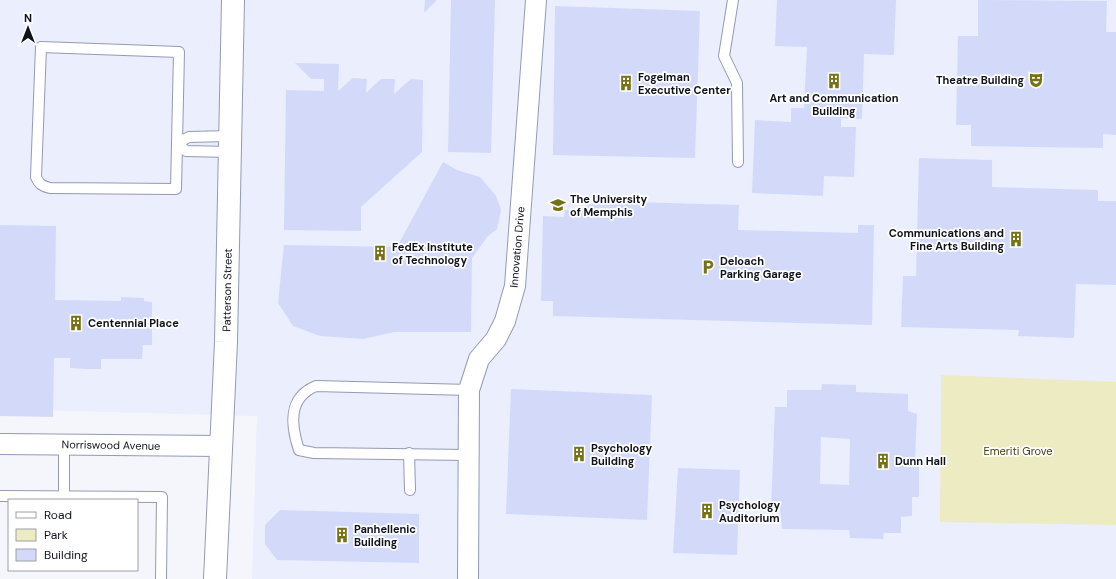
<svg xmlns="http://www.w3.org/2000/svg" width="1116" height="579" font-family="'DM Sans',sans-serif">
<rect width="100%" height="100%" fill="#f4f6fc"/>
<path fill="#eaeefd" d="M 0,0 L 1116,0 L 1116,579 L 252,579 L 257,416 L 0,409 Z"/>
<path fill="#ecebc2" d="M 941,375 L 1116,382 L 1116,525 L 940,522 Z"/>
<g fill="#d3daf9" fill-rule="evenodd">
<path d="M 425,0 L 437,0 L 424,13 Z"/>
<path d="M 451,0 L 495,0 L 491,153 L 448,152 Z"/>
<path d="M 777,0 L 896,0 L 894,55 L 864,54 L 862,119 L 841,118 L 841,127 L 856,127 L 854,177 L 824,176 L 823,196 L 752,193 L 755,120 L 791,122 L 791,108 L 804,108 L 807,47 L 775,46 Z"/>
<path d="M 978,0 L 1107,1 L 1106,32 L 1116,32 L 1116,135 L 1103,134 L 1103,148 L 971,146 L 971,125 L 956,125 L 958,36 L 978,36 Z"/>
<path d="M 555,6 L 700,11 L 695,158 L 553,155 Z"/>
<path d="M 295,63 L 339,64 L 338,91 L 353,78 L 367,79 L 366,93 L 381,79 L 395,79 L 394,94 L 411,79 L 423,80 L 422,152 L 361,207 L 361,231 L 284,230 L 286,90 L 324,91 L 324,79 L 311,79 Z"/>
<path d="M 919,158 L 992,160 L 992,187 L 1098,190 L 1098,201 L 1116,201 L 1116,285 L 1076,284 L 1074,338 L 1018,336 L 1019,330 L 901,327 L 903,276 L 916,276 Z"/>
<path d="M 443,162 L 457,170 L 480,177 L 496,196 L 501,210 L 497,229 L 487,237 L 472,258 L 471,332 L 394,332 L 363,339 L 320,336 L 293,326 L 278,303 L 284,245 L 397,247 Z"/>
<path d="M 598,201 L 739,205 L 738,230 L 858,233 L 858,225 L 874,225 L 872,325 L 553,316 L 553,301 L 541,301 L 543,216 L 564,217 L 565,210 L 578,210 Z"/>
<path d="M 0,225 L 56,226 L 55,300 L 121,301 L 121,297 L 144,298 L 144,301 L 152,302 L 152,345 L 143,345 L 142,359 L 101,359 L 101,369 L 86,369 L 70,368 L 70,358 L 54,358 L 53,417 L 0,416 Z"/>
<path d="M 822,384 L 856,385 L 856,392 L 908,394 L 908,411 L 917,414 L 915,460 L 919,462 L 919,497 L 912,497 L 912,516 L 901,517 L 901,533 L 884,533 L 883,539 L 850,538 L 849,530 L 782,529 L 780,509 L 771,509 L 775,407 L 787,407 L 787,390 L 821,390 ZM 821,437 L 850,439 L 849,485 L 820,484 Z"/>
<path d="M 511,389 L 652,395 L 647,520 L 506,514 Z"/>
<path d="M 678,468 L 740,470 L 737,555 L 673,553 Z"/>
<path d="M 280,510 L 419,514 L 419,563 L 277,560 L 265,544 L 265,525 Z"/>
</g>
<g fill="none" stroke-linecap="round" stroke-linejoin="round">
<g stroke="#949ab6" stroke-width="12">
<g id="lane">
<path d="M 733,0 L 724,56 L 737,83 L 738,162"/>
<path d="M 41,47 L 179,52 L 176,189 L 50,188 C 42,186 39,184 36,177 Z"/>
<path d="M 230,152 L 186,151 L 177,143 L 189,137 L 230,136"/>
<path d="M 409,453 L 410,490"/>
<path d="M 468,455 L 314,453 L 299,450 C 291,426 287,398 316,386 L 469,390"/>
<path d="M 0,496 L 162,497 L 161,579"/>
<path d="M 64,497 L 64,444"/>
</g>
</g>
<g stroke="#949ab6" stroke-width="22">
<g id="street">
<path d="M 0,444 L 221,446"/>
<path d="M 468,579 L 469,390 L 479,359 L 496,339 L 505,321 L 515,286 L 536,0"/>
</g>
</g>
<g stroke="#949ab6" stroke-width="24">
<path id="secondary" d="M 215,579 L 226,342 L 233,0"/>
</g>
<use href="#lane" stroke="#fff" stroke-width="10"/>
<use href="#street" stroke="#fff" stroke-width="20"/>
<use href="#secondary" stroke="#fff" stroke-width="22"/>
</g>
<defs>
<g id="theatre-bare" transform="scale(1.2)"><path d="M-5-5.5Q0-4 5-5.5V0Q5 5 0 6Q-5 5-5 0ZM-3.3-2.5H-1v1.5H-3.3ZM1-2.5H3.3v1.5H1ZM-2.8 1Q0 5.5 2.8 1Z" fill="#767214" stroke="#fff" stroke-width="2.5" paint-order="stroke"/></g>
<g id="building-bare" transform="scale(1.2)"><path d="M-4-6H4V6H1V3H-1V6H-4ZM-2.5-4.3h1.7v1.8h-1.7ZM.8-4.3h1.7v1.8H.8ZM-2.5-1h1.7V.8h-1.7ZM.8-1h1.7V.8H.8Z" fill="#767214" stroke="#fff" stroke-width="2.5" paint-order="stroke"/></g>
<g id="university-bare" transform="scale(1.2)"><path d="M0-5L7-2L0 1L-7-2ZM-4 1L0 2.5L4 1V4Q0 6-4 4Z" fill="#767214" stroke="#fff" stroke-width="2.5" paint-order="stroke"/></g>
<g id="parking-bare" transform="scale(1.2)"><path d="M-3.5-5.5H1a3.5 3.5 0 0 1 0 7H-1V5.5H-3.5ZM-1-3.4V-.6H.8a1.4 1.4 0 0 0 0-2.8Z" fill="#767214" stroke="#fff" stroke-width="2.5" paint-order="stroke"/></g>
</defs>
<g fill-rule="evenodd">
<use href="#theatre-bare" x="1036" y="80"/>
<use href="#building-bare" x="834" y="81"/>
<use href="#building-bare" x="626" y="83"/>
<use href="#university-bare" x="558" y="205"/>
<use href="#building-bare" x="1016" y="239"/>
<use href="#building-bare" x="380" y="253"/>
<use href="#parking-bare" x="708" y="267"/>
<use href="#building-bare" x="76" y="323"/>
<use href="#building-bare" x="579" y="454"/>
<use href="#building-bare" x="883" y="461"/>
<use href="#building-bare" x="707" y="511"/>
<use href="#building-bare" x="342" y="535"/>
</g>
<g text-anchor="middle" stroke-width="3.5" stroke-linejoin="round" paint-order="stroke">
<g font-size="11" font-weight="bold" fill="#10121d" stroke="#fff" text-anchor="start">
<text x="638" y="81">Fogelman<tspan x="638" dy="13">Executive Center</tspan></text>
<text x="1024" y="84" text-anchor="end">Theatre Building</text>
<text x="834" y="102" text-anchor="middle">Art and Communication<tspan x="834" dy="13">Building</tspan></text>
<text x="570" y="203">The University<tspan x="570" dy="13">of Memphis</tspan></text>
<text x="1004" y="237" text-anchor="end">Communications and<tspan x="1004" dy="13">Fine Arts Building</tspan></text>
<text x="392" y="251">FedEx Institute<tspan x="392" dy="13">of Technology</tspan></text>
<text x="720" y="265">Deloach<tspan x="720" dy="13">Parking Garage</tspan></text>
<text x="88" y="327">Centennial Place</text>
<text x="591" y="452">Psychology<tspan x="591" dy="13">Building</tspan></text>
<text x="895" y="465">Dunn Hall</text>
<text x="719" y="509">Psychology<tspan x="719" dy="13">Auditorium</tspan></text>
<text x="354" y="533">Panhellenic<tspan x="354" dy="13">Building</tspan></text>
</g>
<g font-size="11" fill="#10121d" stroke="#fff">
<text transform="translate(517 247) rotate(-85)" y="4">Innovation Drive</text>
<text transform="translate(227 290) rotate(-89)" y="4">Patterson Street</text>
<text transform="translate(111 445) rotate(1)" y="4">Norriswood Avenue</text>
</g>
<g font-size="11" fill="#44410e" stroke="#fff">
<text x="1018" y="455">Emeriti Grove</text>
</g>
</g>
<rect x="8" y="499" width="130" height="72" fill="#ffffff" stroke="#9fa0a5"/>
<rect x="16" y="512" width="20" height="6" fill="#ffffff" stroke="#9fa0a5"/>
<text x="44" y="519" font-size="12" fill="#10121d">Road</text>
<rect x="16" y="529" width="20" height="12" fill="#ecebc2" stroke="#9fa0a5"/>
<text x="44" y="539" font-size="12" fill="#10121d">Park</text>
<rect x="16" y="549" width="20" height="12" fill="#d3daf9" stroke="#9fa0a5"/>
<text x="44" y="559" font-size="12" fill="#10121d">Building</text>
<g transform="translate(28 28)" stroke="#ffffff" stroke-width="3" paint-order="stroke">
<path d="M0-3L7 15L0 10L-7 15Z" fill="#10121d"/>
<text y="-6" font-size="11" font-weight="bold" text-anchor="middle" fill="#10121d">N</text>
</g>
</svg>
